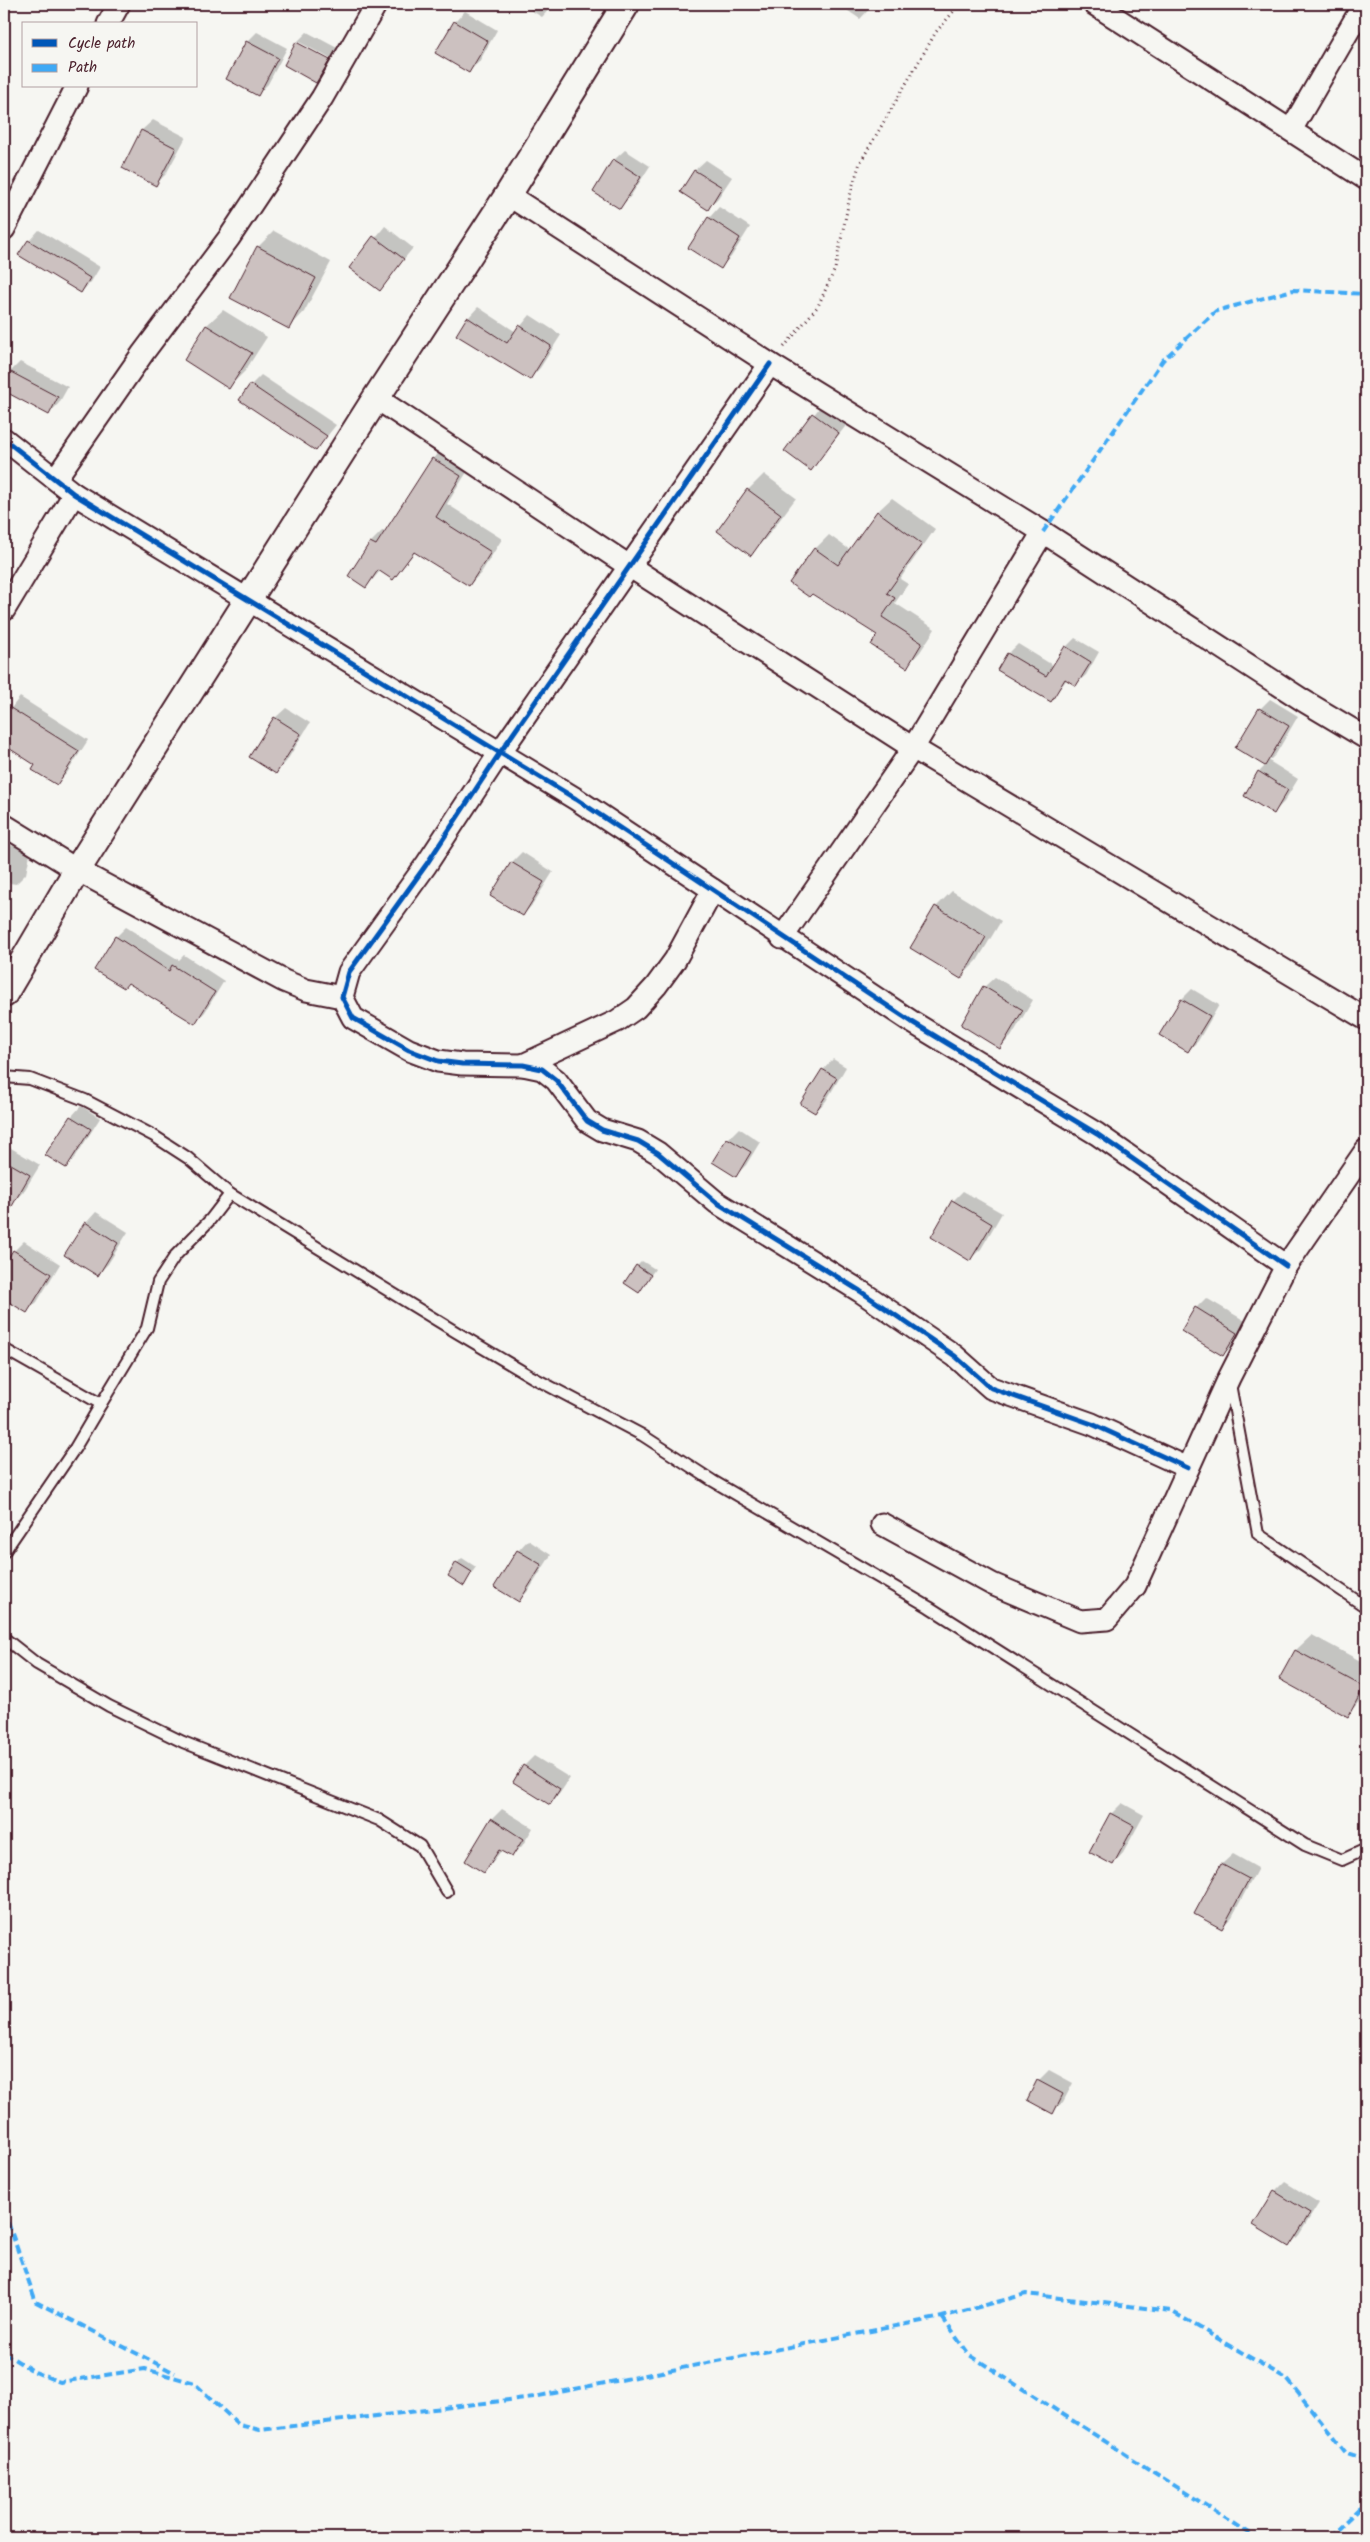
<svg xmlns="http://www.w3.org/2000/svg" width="1370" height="2542" font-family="Kalam,sans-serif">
<rect width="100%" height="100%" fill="#f6f6f2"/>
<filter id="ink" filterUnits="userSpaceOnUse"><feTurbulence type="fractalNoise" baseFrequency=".02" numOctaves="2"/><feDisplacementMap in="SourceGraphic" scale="10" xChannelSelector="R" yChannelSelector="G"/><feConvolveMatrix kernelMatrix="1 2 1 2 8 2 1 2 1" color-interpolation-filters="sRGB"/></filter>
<g filter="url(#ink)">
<g fill="#0003">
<path d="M 520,4 L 554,4 L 542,17 Z"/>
<path d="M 838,4 L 874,4 L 860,19 Z"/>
<path d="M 465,11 L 497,30 L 479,62 L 468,72 L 455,22 Z"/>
<path d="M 257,32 L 287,48 L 268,84 L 258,94 L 247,42 Z"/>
<path d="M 307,32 L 339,49 L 333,60 L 299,42 L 299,45 L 332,62 L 316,81 L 286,65 L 297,42 Z"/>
<path d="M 153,120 L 186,137 L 166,174 L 156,184 L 123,167 L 142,130 Z"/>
<path d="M 625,150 L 650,166 L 630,197 L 620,207 L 614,160 Z"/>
<path d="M 706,160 L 732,177 L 718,198 L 708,208 L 682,192 L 695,170 Z"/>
<path d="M 719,207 L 750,227 L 731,257 L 720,267 L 709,218 Z"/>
<path d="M 385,226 L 413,248 L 379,289 L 351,268 Z"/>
<path d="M 39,230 L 100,267 L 91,282 L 81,292 L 20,255 L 29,241 Z"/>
<path d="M 274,231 L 331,262 L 304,312 L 289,328 L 258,247 Z"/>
<path d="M 478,307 L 516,332 L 530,315 L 561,335 L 540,368 L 530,378 L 468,318 Z"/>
<path d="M 223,310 L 267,337 L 245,371 L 229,387 L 186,360 L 207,325 Z"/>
<path d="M 20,362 L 68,387 L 59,403 L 49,414 L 4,390 L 4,384 L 10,372 Z"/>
<path d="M 261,375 L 336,425 L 316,450 L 251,385 Z"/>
<path d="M 823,403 L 849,422 L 811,469 L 786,451 Z"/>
<path d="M 445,447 L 472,464 L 447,504 L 502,539 L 481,573 L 469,585 L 416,551 L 393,578 L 381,570 L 366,587 L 349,576 L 371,542 L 383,530 L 386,532 L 433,459 Z"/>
<path d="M 764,474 L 796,498 L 766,538 L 750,554 L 748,490 Z"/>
<path d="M 892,498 L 935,529 L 900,579 L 908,584 L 895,603 L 935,629 L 920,652 L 907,666 L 878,635 L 812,593 L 791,582 L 815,549 L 829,535 L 850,550 L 878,511 Z"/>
<path d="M 1075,638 L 1099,652 L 1086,675 L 1076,684 L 1067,679 L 1051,700 L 999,670 L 1008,654 L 1018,644 L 1054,666 L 1066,647 Z"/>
<path d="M 20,697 L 88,740 L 67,773 L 57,784 L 37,765 L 4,744 L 4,717 Z"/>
<path d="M 1270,699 L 1298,716 L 1276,754 L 1269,761 L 1298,779 L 1284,802 L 1274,812 L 1259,772 L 1266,765 L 1236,748 L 1260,709 Z"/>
<path d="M 286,708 L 310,723 L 286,762 L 276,773 L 275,718 Z"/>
<path d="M 9,845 L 31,849 L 26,874 L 16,884 L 4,882 L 4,850 Z"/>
<path d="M 522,852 L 553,872 L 533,904 L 523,915 L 491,895 L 512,862 Z"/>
<path d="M 952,891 L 1001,921 L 977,961 L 961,977 L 912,948 L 936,907 Z"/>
<path d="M 126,927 L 179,960 L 184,955 L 224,981 L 205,1012 L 194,1023 L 116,937 Z"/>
<path d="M 995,977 L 1033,1000 L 1011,1037 L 1000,1047 L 984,987 Z"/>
<path d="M 1192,989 L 1219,1005 L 1198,1041 L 1188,1051 L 1161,1034 L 1182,999 Z"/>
<path d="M 833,1059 L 846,1067 L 826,1101 L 815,1112 L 823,1070 Z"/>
<path d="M 81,1106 L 100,1118 L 76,1156 L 66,1167 L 71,1117 Z"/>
<path d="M 739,1128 L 760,1142 L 746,1165 L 736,1175 L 714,1162 L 728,1139 Z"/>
<path d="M 4,1144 L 40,1165 L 24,1191 L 13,1202 L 4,1196 Z"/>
<path d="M 963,1191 L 1002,1213 L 981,1249 L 970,1259 L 953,1201 Z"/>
<path d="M 96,1212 L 128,1232 L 108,1264 L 98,1274 L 86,1223 Z"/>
<path d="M 24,1241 L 60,1264 L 37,1302 L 26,1312 L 4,1297 L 4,1268 L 14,1251 Z"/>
<path d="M 642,1261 L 655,1269 L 639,1292 L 637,1266 Z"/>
<path d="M 1206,1298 L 1247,1322 L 1234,1344 L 1223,1355 L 1196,1308 Z"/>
<path d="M 528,1540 L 551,1555 L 529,1590 L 519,1600 L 518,1551 Z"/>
<path d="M 462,1558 L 476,1567 L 463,1585 L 457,1563 Z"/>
<path d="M 1312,1635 L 1366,1664 L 1366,1694 L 1347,1715 L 1281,1679 L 1296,1650 Z"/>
<path d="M 534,1756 L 570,1778 L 560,1793 L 550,1804 L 524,1766 Z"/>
<path d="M 4,1799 L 10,1803 L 4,1813 Z"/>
<path d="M 1122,1803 L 1144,1815 L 1123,1853 L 1113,1864 L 1111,1814 Z"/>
<path d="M 502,1809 L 533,1828 L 522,1846 L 511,1856 L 502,1850 L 484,1872 L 492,1819 Z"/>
<path d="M 1233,1854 L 1258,1868 L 1232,1917 L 1222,1927 L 1196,1914 L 1222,1864 Z"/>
<path d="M 1049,2070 L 1073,2083 L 1063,2102 L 1052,2112 L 1028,2099 L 1038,2081 Z"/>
<path d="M 1285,2182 L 1319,2203 L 1299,2235 L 1289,2246 L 1275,2192 Z"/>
</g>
<g fill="#ccc1c0" stroke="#4a1f2b">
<path d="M 454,21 L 488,41 L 469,73 L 435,53 Z"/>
<path d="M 246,41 L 278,58 L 258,96 L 226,79 Z"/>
<path d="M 296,42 L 330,60 L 316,83 L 284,65 Z"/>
<path d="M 141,130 L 176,148 L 156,186 L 122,168 Z"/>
<path d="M 613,159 L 641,177 L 620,209 L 593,192 Z"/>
<path d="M 694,170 L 722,187 L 708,210 L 680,192 Z"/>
<path d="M 708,217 L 740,238 L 721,269 L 688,248 Z"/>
<path d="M 373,236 L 404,259 L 380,291 L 349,268 Z"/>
<path d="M 28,240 L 90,278 L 81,293 L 18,255 Z"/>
<path d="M 257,246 L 316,278 L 289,329 L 230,298 Z"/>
<path d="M 467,317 L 507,343 L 519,325 L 551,346 L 530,380 L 456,335 Z"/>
<path d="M 206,325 L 252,353 L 229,389 L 184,360 Z"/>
<path d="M 9,371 L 58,397 L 49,415 L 4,391 L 4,381 Z"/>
<path d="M 250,384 L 327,436 L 316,451 L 239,400 Z"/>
<path d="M 812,413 L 839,433 L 811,471 L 784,451 Z"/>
<path d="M 432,458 L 461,476 L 436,517 L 491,552 L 469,586 L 414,552 L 393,580 L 378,570 L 366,588 L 348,576 L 370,542 L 376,545 Z"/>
<path d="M 747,489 L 781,514 L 751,556 L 717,531 Z"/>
<path d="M 877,511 L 922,544 L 887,593 L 895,598 L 882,617 L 922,643 L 907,668 L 871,645 L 877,635 L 812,594 L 809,597 L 789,583 L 814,548 L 838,565 Z"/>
<path d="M 1065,646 L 1091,662 L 1076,686 L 1065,679 L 1051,702 L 997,670 L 1007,653 L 1046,676 Z"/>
<path d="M 4,704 L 79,751 L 57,785 L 32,770 L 35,765 L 4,745 Z"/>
<path d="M 1259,708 L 1289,726 L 1265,766 L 1235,748 Z"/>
<path d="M 274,717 L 301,734 L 276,774 L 249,757 Z"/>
<path d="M 1258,771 L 1288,790 L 1274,814 L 1244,796 Z"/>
<path d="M 511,862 L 544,882 L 523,916 L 490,896 Z"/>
<path d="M 935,906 L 986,937 L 961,979 L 910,948 Z"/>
<path d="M 115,936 L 169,971 L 172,965 L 215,992 L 195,1024 L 128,983 L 124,988 L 94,970 Z"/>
<path d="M 983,986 L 1023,1010 L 1000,1049 L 961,1025 Z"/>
<path d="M 1181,999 L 1210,1016 L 1188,1052 L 1159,1035 Z"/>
<path d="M 822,1069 L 837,1078 L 815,1113 L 800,1104 Z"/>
<path d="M 70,1116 L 91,1129 L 66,1168 L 45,1155 Z"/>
<path d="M 727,1138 L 751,1152 L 736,1177 L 712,1162 Z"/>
<path d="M 4,1160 L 30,1175 L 4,1220 Z"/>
<path d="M 952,1200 L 992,1224 L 970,1261 L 931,1237 Z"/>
<path d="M 85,1222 L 118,1243 L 98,1276 L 64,1255 Z"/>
<path d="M 13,1250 L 51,1274 L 27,1313 L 4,1299 L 4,1265 Z"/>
<path d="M 636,1265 L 651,1275 L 639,1293 L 624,1283 Z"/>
<path d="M 1195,1307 L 1237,1333 L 1223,1356 L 1181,1331 Z"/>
<path d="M 517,1550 L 542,1565 L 519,1602 L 494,1587 Z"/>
<path d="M 456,1562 L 472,1572 L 464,1586 L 448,1576 Z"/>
<path d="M 1295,1650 L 1364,1687 L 1348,1717 L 1279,1679 Z"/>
<path d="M 523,1765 L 560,1789 L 550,1805 L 513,1782 Z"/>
<path d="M 1110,1813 L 1134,1826 L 1113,1865 L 1089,1852 Z"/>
<path d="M 491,1818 L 523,1839 L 512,1857 L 499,1850 L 484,1873 L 465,1861 Z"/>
<path d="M 1221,1864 L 1249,1879 L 1222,1929 L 1194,1914 Z"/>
<path d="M 1037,2080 L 1063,2094 L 1053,2114 L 1027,2100 Z"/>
<path d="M 1274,2191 L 1310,2213 L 1289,2247 L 1253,2225 Z"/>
</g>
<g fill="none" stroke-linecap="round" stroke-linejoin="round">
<g stroke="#4a1f2b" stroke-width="14">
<g id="service">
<path d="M 4,1077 L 30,1079 L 85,1100 L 154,1136 L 188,1158 L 230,1194 L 210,1220 L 175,1256 L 158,1282 L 147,1328 L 101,1404 L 4,1349"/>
<path d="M 230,1194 L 456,1332 L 532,1377 L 642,1435 L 713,1481 L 929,1607 L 1305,1845 L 1342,1860 L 1366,1849"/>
<path d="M 1230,1384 L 1258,1534 L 1366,1607"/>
<path d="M 4,1552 L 75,1448 L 101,1404"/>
<path d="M 4,1638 L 37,1664 L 109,1706 L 183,1742 L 379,1820 L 420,1846 L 447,1892"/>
</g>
</g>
<g stroke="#4a1f2b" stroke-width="25">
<g id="minor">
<path d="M 1094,4 L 1366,179"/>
<path d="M 108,24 L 119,4"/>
<path d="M 1291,130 L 1364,4"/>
<path d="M 508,195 L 770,364 L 1043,532 L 1304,701 L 1366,738"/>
<path d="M 4,229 L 77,86"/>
<path d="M 770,364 L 499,754 L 426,865 L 349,972 L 342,997 L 353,1018 L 409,1050 L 438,1061 L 462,1064 L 523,1065 L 542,1069 L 556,1080 L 587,1121 L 602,1130 L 638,1141 L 658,1153 L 716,1202 L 860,1291 L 955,1356 L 991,1388 L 1092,1424 L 1188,1468"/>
<path d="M 376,398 L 629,566 L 913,748 L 1366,1019"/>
<path d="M 4,439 L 74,494 L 576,799 L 912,1022 L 1097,1134 L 1286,1266"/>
<path d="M 56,478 L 143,353 L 229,238 L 322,98 L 376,4"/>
<path d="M 4,610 L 74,494"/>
<path d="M 4,825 L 77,870 L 284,981 L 306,990 L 342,997"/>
<path d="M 782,938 L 913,748 L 1043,532"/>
<path d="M 523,1065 L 617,1021 L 636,1008 L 656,986 L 675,960 L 713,890"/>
<path d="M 882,1524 L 992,1584 L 1080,1621 L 1107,1619 L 1135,1586 L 1229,1378 L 1286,1266 L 1366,1150"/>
</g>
</g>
<g stroke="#4a1f2b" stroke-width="30">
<path id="tertiary" d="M 4,994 L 77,870 L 376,398 L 508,195 L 626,4"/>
</g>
<path stroke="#4a1f2b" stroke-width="3" stroke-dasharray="1 4" stroke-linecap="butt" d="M 784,347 L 818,306 L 835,269 L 851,191 L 860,163 L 936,32 L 960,4"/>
<use href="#service" stroke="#f6f6f2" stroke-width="10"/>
<use href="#minor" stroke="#f6f6f2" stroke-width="21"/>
<use href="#tertiary" stroke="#f6f6f2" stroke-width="26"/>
<g stroke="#3fa9f5" stroke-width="4" stroke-dasharray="8 4" stroke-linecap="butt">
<path d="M 1043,532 L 1163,360 L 1216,311 L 1293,290 L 1366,294"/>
<path d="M 4,2211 L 36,2302 L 175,2373"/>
<path d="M 942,2317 L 968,2354 L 1257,2538"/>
<path d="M 4,2353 L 35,2372 L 60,2382 L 145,2369 L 194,2383 L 239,2425 L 260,2430 L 534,2397 L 942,2317 L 1026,2294 L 1171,2311 L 1287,2379 L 1347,2454 L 1366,2460"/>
<path d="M 1328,2538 L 1366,2502"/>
</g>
<g stroke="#f6f6f2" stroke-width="8">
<g id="cycleway">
<path d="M 770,364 L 499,754 L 426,865 L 349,972 L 342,997 L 353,1018 L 409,1050 L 438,1061 L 462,1064 L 523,1065 L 542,1069 L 556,1080 L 587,1121 L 602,1130 L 638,1141 L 658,1153 L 716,1202 L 860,1291 L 955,1356 L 991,1388 L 1092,1424 L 1188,1468"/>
<path d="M 4,439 L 74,494 L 576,799 L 912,1022 L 1097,1134 L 1286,1266"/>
</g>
</g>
<use href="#cycleway" stroke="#0057b8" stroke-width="5"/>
</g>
</g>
<rect width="1370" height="2542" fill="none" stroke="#f6f6f2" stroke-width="20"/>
<rect x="10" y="10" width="1350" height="2522" fill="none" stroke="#4a1f2b" stroke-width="2" filter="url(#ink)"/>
<rect x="22" y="22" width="175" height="65" fill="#f6f6f2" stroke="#b1a0a2"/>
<rect x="32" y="39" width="25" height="8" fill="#0057b8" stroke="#b1a0a2"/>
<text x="68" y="48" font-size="15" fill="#4a1f2b">Cycle path</text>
<rect x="32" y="64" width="25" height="8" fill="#3fa9f5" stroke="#b1a0a2"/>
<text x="68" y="72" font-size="15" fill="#4a1f2b">Path</text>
</svg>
